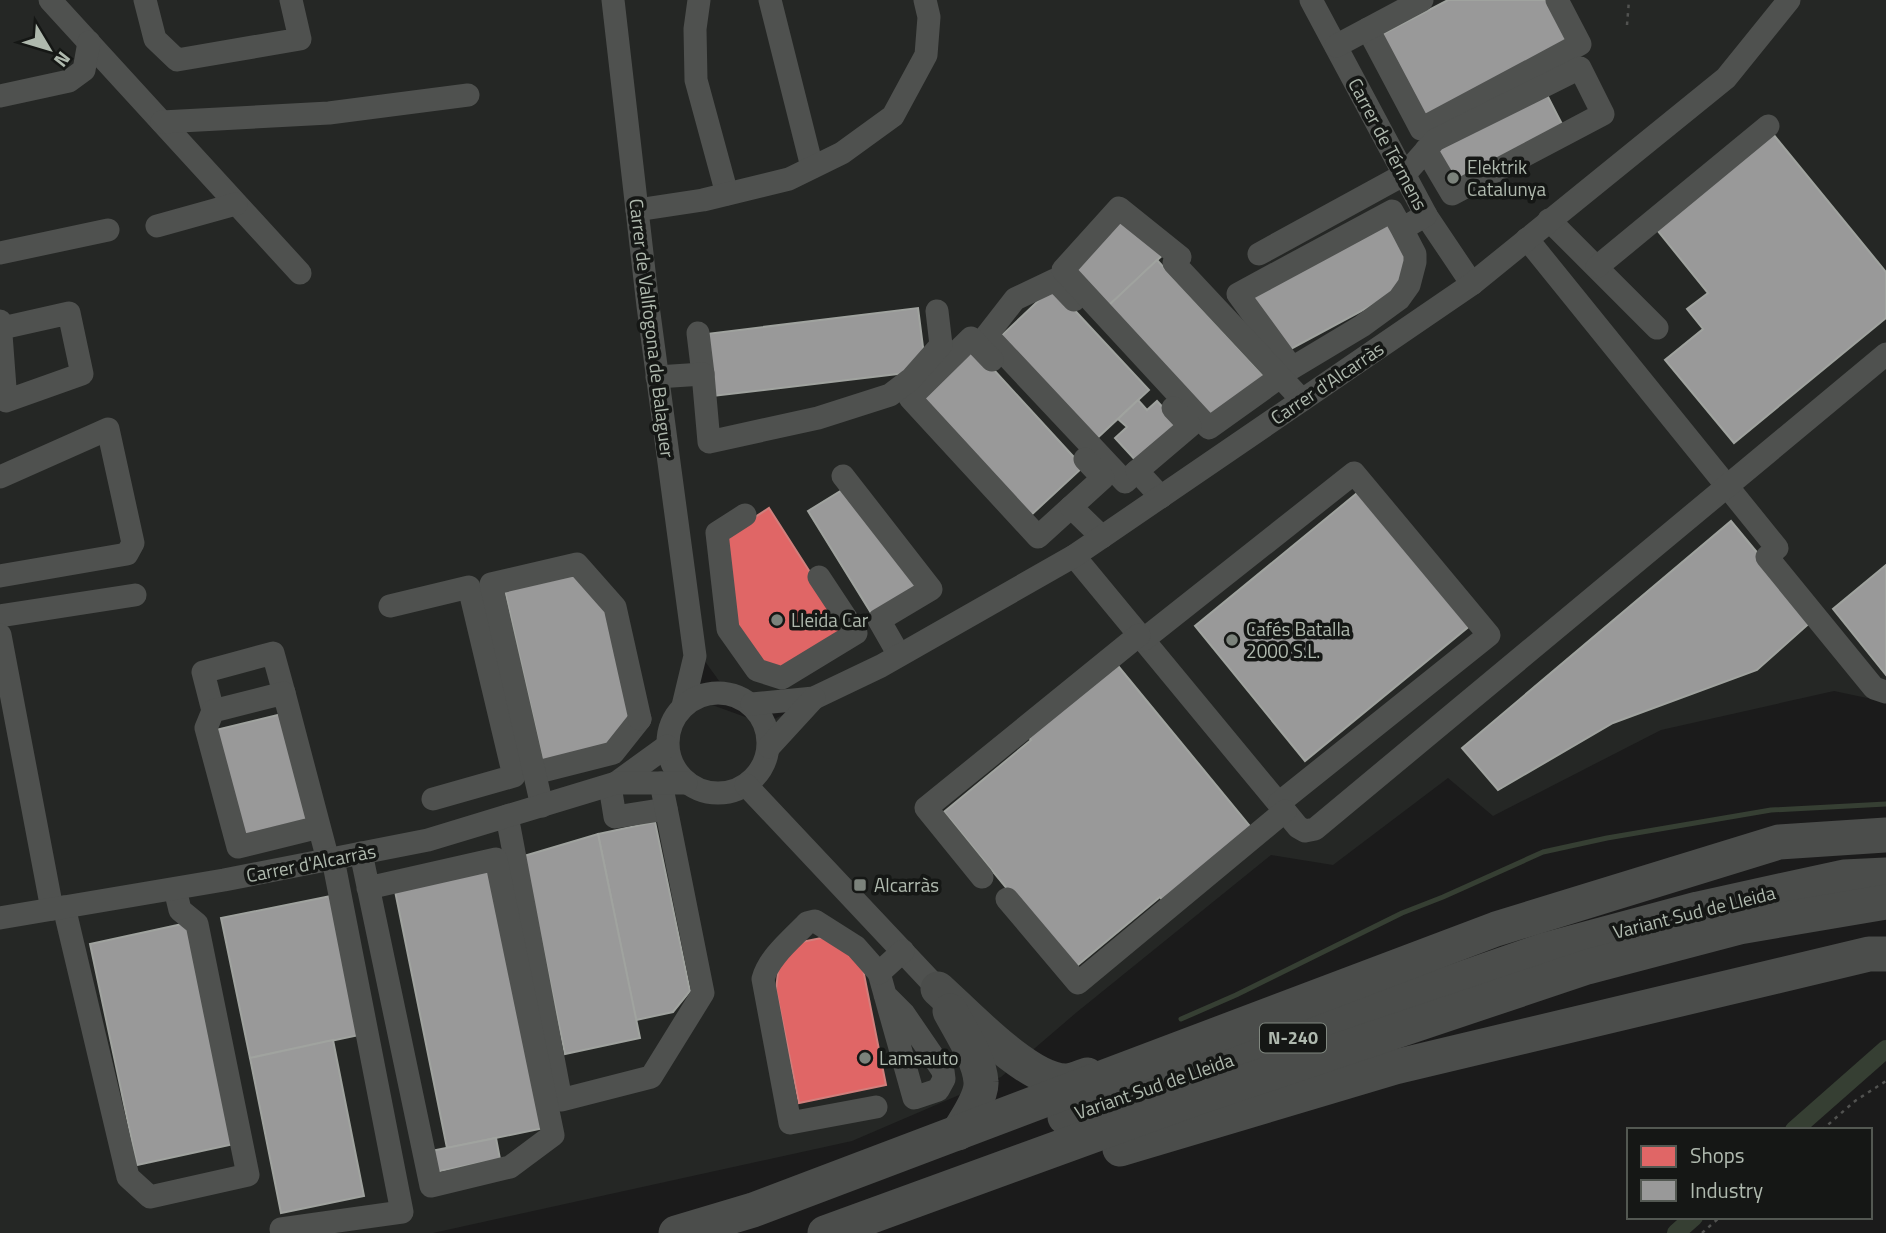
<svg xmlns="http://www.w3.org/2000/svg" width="1886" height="1233" font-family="'Titillium Web',sans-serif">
<rect width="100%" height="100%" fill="#1b1b1b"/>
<path fill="#252725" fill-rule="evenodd" d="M 0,0 L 1886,0 L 1886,702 L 1834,691 L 1661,730 L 1493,816 L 1448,778 L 1333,865 L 1271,855 L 1077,1012 L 1001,1077 L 852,1141 L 433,1233 L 0,1233 ZM 699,653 L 727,692 L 764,703 L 836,687 L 765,724 L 693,698 Z"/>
<g fill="#e06666" stroke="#d17f7c" stroke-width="2">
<path d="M 769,508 L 847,630 L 784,670 L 760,666 L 731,621 L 721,539 Z"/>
<path d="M 826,937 L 851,949 L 863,969 L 886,1085 L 799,1103 L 776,990 L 779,964 L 797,943 Z"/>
</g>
<g fill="#999" stroke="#a0a39f" stroke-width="2">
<path d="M 1448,0 L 1548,0 L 1570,43 L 1422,120 L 1379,36 Z"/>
<path d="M 1545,91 L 1562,124 L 1455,181 L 1437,148 Z"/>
<path d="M 1773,134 L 1886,272 L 1886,318 L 1734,443 L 1665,360 L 1703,329 L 1687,309 L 1708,293 L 1657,230 Z"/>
<path d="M 1119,214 L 1167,251 L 1107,307 L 1070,267 Z"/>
<path d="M 1390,218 L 1409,267 L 1393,294 L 1289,350 L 1246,294 Z"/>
<path d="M 1157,260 L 1268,380 L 1209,417 L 1107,307 Z"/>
<path d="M 1053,287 L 1149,390 L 1093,442 L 998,339 Z"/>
<path d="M 918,308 L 924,355 L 906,373 L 713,396 L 706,334 Z"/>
<path d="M 972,346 L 1083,467 L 1029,517 L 918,396 Z"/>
<path d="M 1138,400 L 1147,410 L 1157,401 L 1179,425 L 1138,463 L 1115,438 L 1127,427 L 1118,419 Z"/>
<path d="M 1362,489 L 1472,624 L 1305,761 L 1195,626 Z"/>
<path d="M 842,490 L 919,587 L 873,616 L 808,511 Z"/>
<path d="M 1731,521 L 1813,620 L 1757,670 L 1613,723 L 1498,790 L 1462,748 Z"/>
<path d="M 1886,565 L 1886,675 L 1833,609 Z"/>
<path d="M 581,574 L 611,609 L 634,712 L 606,748 L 543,762 L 505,591 Z"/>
<path d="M 1114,661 L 1254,831 L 1165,904 L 1160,897 L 1073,969 L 944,812 L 1031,740 L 1026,734 Z"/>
<path d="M 286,713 L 311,821 L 242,838 L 216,730 Z"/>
<path d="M 655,822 L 690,991 L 673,1012 L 636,1020 L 598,834 Z"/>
<path d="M 598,834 L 640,1038 L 565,1054 L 524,856 Z"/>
<path d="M 491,866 L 544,1128 L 447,1148 L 394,886 Z"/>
<path d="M 331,896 L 359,1035 L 250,1058 L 221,918 Z"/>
<path d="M 187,923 L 234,1144 L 137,1165 L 90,944 Z"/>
<path d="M 333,1040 L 364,1196 L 281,1213 L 250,1058 Z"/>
<path d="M 496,1138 L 500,1159 L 435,1172 L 431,1151 Z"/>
</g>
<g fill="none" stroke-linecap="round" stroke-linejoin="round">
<path stroke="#363f33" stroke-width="5" d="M 1181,1019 L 1236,995 L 1402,913 L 1443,897 L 1543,852 L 1607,838 L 1771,810 L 1886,804"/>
<g stroke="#363f33" stroke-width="18">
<path d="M 1794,1130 L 1886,1049"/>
<path d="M 1676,1233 L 1694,1217"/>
</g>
<g stroke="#515250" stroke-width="2.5" stroke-dasharray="3.5 5" stroke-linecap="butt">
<path d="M 1627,25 L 1629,0"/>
<path d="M 1822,1130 L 1855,1101 L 1886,1081"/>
<path d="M 1702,1233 L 1720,1217"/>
</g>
<g stroke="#4f514f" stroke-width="23">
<path d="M 50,0 L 300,273"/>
<path d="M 145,0 L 155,39 L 177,60 L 300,39 L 291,0"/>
<path d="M 613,0 L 648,306 L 695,656 L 683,706"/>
<path d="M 699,0 L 695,29 L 696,80 L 727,194"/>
<path d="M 770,0 L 812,167"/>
<path d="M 1311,0 L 1427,217 L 1472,284"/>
<path d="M 1368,29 L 1421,129 L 1580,44 L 1557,0"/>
<path d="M 1336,46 L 1422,0"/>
<path d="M 0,96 L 69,81 L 84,70 L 89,42"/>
<path d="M 162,122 L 329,113 L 468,95"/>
<path d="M 637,210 L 703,200 L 789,179 L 842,153 L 893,116 L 926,55 L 929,17 L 925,0"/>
<path d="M 1549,220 L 1657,328"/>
<path d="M 157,226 L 236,204"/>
<path d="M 1402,229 L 1415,254 L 1415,262 L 1409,285 L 1399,299 L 1362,326 L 1292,368 L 1238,294 L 1392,211 L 1402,229 L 1426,215"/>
<path d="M 1527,239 L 1777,548 L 1767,557 L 1874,688 L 1886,692"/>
<path d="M 0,253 L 108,230"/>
<path d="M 1259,254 L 1405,174 L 1435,140 L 1580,68 L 1603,114 L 1452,194 L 1426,150"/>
<path d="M 1597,267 L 1768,126"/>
<path d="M 1074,300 L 1055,280 L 1015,299 L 987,335 L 1125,482 L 1137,471"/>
<path d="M 0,321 L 6,401 L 82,374 L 69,313 L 2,328"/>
<path d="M 698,333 L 703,374"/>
<path d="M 992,360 L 971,338 L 910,398 L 1038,537 L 1071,507"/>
<path d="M 657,377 L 703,374 L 709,442 L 818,418 L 890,395 L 911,379 L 941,345 L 937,311"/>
<path d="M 1280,377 L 1209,428 L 1063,270 L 1119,208 L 1180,257 L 1174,263 L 1302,400"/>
<path d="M 1085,459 L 1103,478 L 1071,507 L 1102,537"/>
<path d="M 843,476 L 931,589 L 879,620 L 899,655"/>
<path d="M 0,477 L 108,429 L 133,543 L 127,554 L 0,576"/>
<path d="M 1161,497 L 1137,471 L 1190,426 L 1173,408"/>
<path d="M 745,515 L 717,533 L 728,629 L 757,670 L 782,678 L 856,633 L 819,577"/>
<path d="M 1074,556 L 1298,827 L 1305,831 L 1315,829 L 1886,354"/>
<path d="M 390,606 L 469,587 L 514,776 L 433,799"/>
<path d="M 0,616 L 135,595"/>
<path d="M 0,635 L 52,909"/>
<path d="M 1143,640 L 1354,473 L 1489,635 L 1279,803"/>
<circle cx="718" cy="743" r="50"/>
<path d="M 752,704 L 814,698 L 881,666 L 1074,556 L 1102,537 L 1472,284 L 1726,78 L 1789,0"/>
<path d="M 213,711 L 203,672 L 273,653 L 284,693"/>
<path d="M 769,747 L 814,698"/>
<path d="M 534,773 L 613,753 L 640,719"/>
<path d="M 616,783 L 667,746"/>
<path d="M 746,785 L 938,989"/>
<path d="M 610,786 L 615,817 L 666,809"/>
<path d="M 542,806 L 491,584 L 577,564 L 615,607 L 640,719"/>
<path d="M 507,816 L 561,1100 L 651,1077 L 703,993 L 661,783"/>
<path d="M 307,830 L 238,847 L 206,728 L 213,711 L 284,693 L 328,860"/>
<path d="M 361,853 L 431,1186 L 510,1167 L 553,1135 L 496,859 L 368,888"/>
<path d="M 982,877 L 926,808 L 1139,635"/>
<path d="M 1007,899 L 1078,983 L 1285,811"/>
<path d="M 64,907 L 128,1177 L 150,1197 L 248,1175 L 197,924 L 180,910 L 175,889"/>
<path d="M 0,918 L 224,880 L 428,840 L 616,783 L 686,783"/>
<path d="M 879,973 L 914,1098 L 938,1090 L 944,1079 L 943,1071 L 904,1014 L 885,995"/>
<path d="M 876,1107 L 790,1123 L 763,979 C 769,957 792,939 807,923 L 815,921 L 856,947 L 879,973 L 903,951"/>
<path d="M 281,1229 L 402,1212 L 333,859"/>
</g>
<g stroke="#4b4d4b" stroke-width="35">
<path d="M 938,989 C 966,1014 1028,1081 1066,1081 C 1072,1081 1081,1077 1087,1075"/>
<path d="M 950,1011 C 960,1030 980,1060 981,1082 C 982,1096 965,1122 958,1133"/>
<path d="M 1065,1117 L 1542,951 L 1698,909 L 1844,877 L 1886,875"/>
<path d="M 1120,1149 L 1395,1067 L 1869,954 L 1886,954"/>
<path d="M 676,1233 L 753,1210 L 1496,929 L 1779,842 L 1886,835"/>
<path d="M 825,1233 L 1193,1099 L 1587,967 L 1739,927 L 1886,902"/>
</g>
</g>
<g fill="#7b827b" stroke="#151715" stroke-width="2.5">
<circle cx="1453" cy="178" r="7"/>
<circle cx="777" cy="620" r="7"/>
<circle cx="1232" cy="640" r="7"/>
<rect x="853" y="878" width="14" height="14" rx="3.5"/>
<circle cx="865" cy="1058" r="7"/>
</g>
<g text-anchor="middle" stroke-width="7" stroke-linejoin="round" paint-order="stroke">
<rect fill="#151715" stroke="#818880" stroke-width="2" x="1260" y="1023.5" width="66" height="29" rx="5"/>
<g font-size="18" font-weight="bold" fill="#afb9ae">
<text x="1293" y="1044">N-240</text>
</g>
<g font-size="19" fill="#afb9ae" stroke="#151715">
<text transform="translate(1388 144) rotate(62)" y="7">Carrer de Térmens</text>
<text transform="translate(652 328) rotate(83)" y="7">Carrer de Vallfogona de Balaguer</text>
<text transform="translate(1327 383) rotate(-34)" y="7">Carrer d'Alcarràs</text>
<text transform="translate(311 863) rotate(-11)" y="7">Carrer d'Alcarràs</text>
<text transform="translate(1694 912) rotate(-14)" y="7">Variant Sud de Lleida</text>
<text transform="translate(1154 1086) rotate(-19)" y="7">Variant Sud de Lleida</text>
</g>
<g font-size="19" fill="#afb9ae" stroke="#151715" text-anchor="start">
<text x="1467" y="174">Elektrik<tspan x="1467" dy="22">Catalunya</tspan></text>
<text x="791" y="627">Lleida Car</text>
<text x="1246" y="636">Cafés Batalla<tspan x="1246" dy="22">2000 S.L.</tspan></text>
<text x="874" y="892">Alcarràs</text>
<text x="879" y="1065">Lamsauto</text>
</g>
</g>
<rect x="1627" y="1128" width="245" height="91" fill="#151715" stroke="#535852" stroke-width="2"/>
<rect x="1641" y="1146" width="35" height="21" fill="#e06666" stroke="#535852" stroke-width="2"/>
<text x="1690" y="1163" font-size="21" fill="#afb9ae">Shops</text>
<rect x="1641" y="1180" width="35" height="21" fill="#999999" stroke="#535852" stroke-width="2"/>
<text x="1690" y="1198" font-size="21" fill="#afb9ae">Industry</text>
<g transform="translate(49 49) rotate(128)" stroke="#151715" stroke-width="5" paint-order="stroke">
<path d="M0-5L12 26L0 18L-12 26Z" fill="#afb9ae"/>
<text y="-10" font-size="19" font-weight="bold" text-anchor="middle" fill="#afb9ae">N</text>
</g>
</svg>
